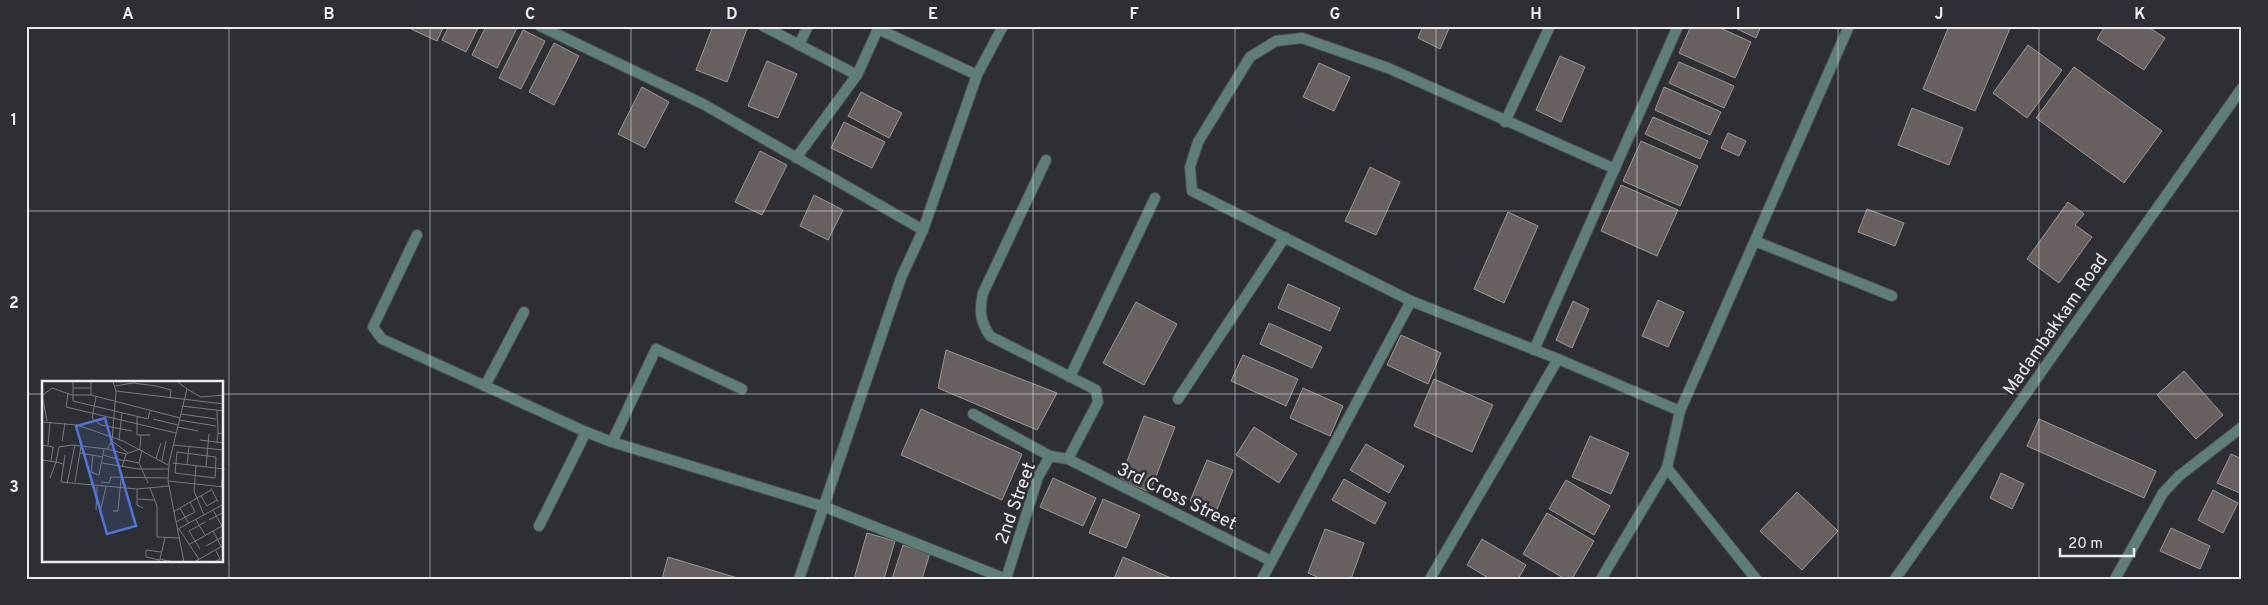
<svg xmlns="http://www.w3.org/2000/svg" width="2268" height="605" font-family="Overpass,sans-serif">
<rect width="100%" height="100%" fill="#2e2f35"/>
<g fill="#67605f" stroke="#9f9696">
<path d="M 413,26 L 444,26 L 437,41 L 411,29 Z"/>
<path d="M 449,26 L 479,26 L 466,52 L 442,40 Z"/>
<path d="M 486,26 L 518,26 L 497,68 L 472,55 Z"/>
<path d="M 713,26 L 748,26 L 727,82 L 696,70 Z"/>
<path d="M 1423,26 L 1450,26 L 1440,49 L 1418,38 Z"/>
<path d="M 1691,26 L 1716,26 L 1751,42 L 1735,78 L 1679,53 Z"/>
<path d="M 1731,26 L 1761,26 L 1756,38 Z"/>
<path d="M 1949,26 L 2011,26 L 1975,111 L 1923,89 Z"/>
<path d="M 2105,26 L 2147,26 L 2165,38 L 2144,70 L 2097,39 Z"/>
<path d="M 523,30 L 545,41 L 521,89 L 499,78 Z"/>
<path d="M 554,43 L 579,56 L 554,105 L 529,92 Z"/>
<path d="M 2028,45 L 2062,70 L 2027,118 L 1993,93 Z"/>
<path d="M 1560,56 L 1585,67 L 1561,122 L 1536,110 Z"/>
<path d="M 767,61 L 797,74 L 778,118 L 748,106 Z"/>
<path d="M 1679,62 L 1734,86 L 1724,108 L 1669,83 Z"/>
<path d="M 1319,63 L 1350,77 L 1334,111 L 1303,97 Z"/>
<path d="M 2074,67 L 2162,131 L 2124,183 L 2036,118 Z"/>
<path d="M 642,87 L 669,102 L 645,148 L 618,134 Z"/>
<path d="M 1664,87 L 1721,112 L 1710,135 L 1655,110 Z"/>
<path d="M 861,92 L 902,113 L 889,138 L 848,116 Z"/>
<path d="M 1912,108 L 1963,128 L 1949,165 L 1898,145 Z"/>
<path d="M 1653,117 L 1708,141 L 1700,159 L 1645,134 Z"/>
<path d="M 844,122 L 885,142 L 872,168 L 831,148 Z"/>
<path d="M 1728,133 L 1746,141 L 1739,156 L 1721,148 Z"/>
<path d="M 1641,141 L 1698,166 L 1680,206 L 1623,181 Z"/>
<path d="M 760,151 L 787,165 L 762,215 L 735,202 Z"/>
<path d="M 1370,167 L 1400,182 L 1376,235 L 1345,221 Z"/>
<path d="M 1621,185 L 1678,210 L 1657,256 L 1601,231 Z"/>
<path d="M 814,195 L 843,210 L 828,240 L 800,226 Z"/>
<path d="M 2068,202 L 2084,214 L 2075,225 L 2092,237 L 2059,283 L 2027,259 Z"/>
<path d="M 1867,209 L 1904,223 L 1895,246 L 1858,232 Z"/>
<path d="M 1508,212 L 1538,226 L 1504,303 L 1474,289 Z"/>
<path d="M 1288,284 L 1340,308 L 1330,331 L 1278,308 Z"/>
<path d="M 1658,300 L 1684,312 L 1668,347 L 1642,336 Z"/>
<path d="M 1573,301 L 1589,309 L 1572,348 L 1556,340 Z"/>
<path d="M 1136,302 L 1177,324 L 1144,385 L 1103,363 Z"/>
<path d="M 1269,323 L 1322,347 L 1312,368 L 1260,344 Z"/>
<path d="M 1401,335 L 1441,353 L 1428,384 L 1387,365 Z"/>
<path d="M 946,350 L 1057,393 L 1037,430 L 938,388 Z"/>
<path d="M 1243,355 L 1298,379 L 1286,406 L 1231,381 Z"/>
<path d="M 2184,371 L 2223,415 L 2196,439 L 2157,395 Z"/>
<path d="M 1434,379 L 1493,405 L 1472,452 L 1414,426 Z"/>
<path d="M 1303,388 L 1343,406 L 1330,436 L 1290,418 Z"/>
<path d="M 921,409 L 1022,454 L 1002,500 L 901,455 Z"/>
<path d="M 1144,416 L 1175,427 L 1150,492 L 1120,480 Z"/>
<path d="M 2039,419 L 2156,471 L 2144,498 L 2027,446 Z"/>
<path d="M 1254,427 L 1297,454 L 1279,483 L 1236,455 Z"/>
<path d="M 1590,436 L 1629,453 L 1611,494 L 1572,477 Z"/>
<path d="M 1366,444 L 1404,466 L 1389,493 L 1350,470 Z"/>
<path d="M 2231,454 L 2242,459 L 2242,494 L 2217,483 Z"/>
<path d="M 1207,460 L 1233,470 L 1216,512 L 1190,501 Z"/>
<path d="M 2001,473 L 2024,484 L 2012,509 L 1990,498 Z"/>
<path d="M 1053,478 L 1096,498 L 1083,526 L 1040,507 Z"/>
<path d="M 1344,479 L 1386,503 L 1375,524 L 1332,500 Z"/>
<path d="M 1566,480 L 1610,506 L 1594,535 L 1549,509 Z"/>
<path d="M 2213,490 L 2238,503 L 2223,533 L 2198,520 Z"/>
<path d="M 1797,492 L 1838,531 L 1802,570 L 1760,531 Z"/>
<path d="M 1103,499 L 1140,515 L 1126,548 L 1089,533 Z"/>
<path d="M 1547,513 L 1594,541 L 1572,579 L 1565,579 L 1523,554 Z"/>
<path d="M 2171,528 L 2210,546 L 2200,569 L 2160,551 Z"/>
<path d="M 1325,529 L 1364,543 L 1351,579 L 1322,579 L 1308,573 Z"/>
<path d="M 867,533 L 895,541 L 884,579 L 854,579 Z"/>
<path d="M 1482,539 L 1526,565 L 1518,579 L 1490,579 L 1467,565 Z"/>
<path d="M 903,545 L 930,553 L 922,579 L 892,579 Z"/>
<path d="M 668,557 L 741,579 L 662,579 Z"/>
<path d="M 1123,557 L 1173,579 L 1114,579 Z"/>
</g>
<g fill="none" stroke-linecap="round" stroke-linejoin="round">
<g stroke="#4c4d53" stroke-width="12">
<g id="minor">
<path d="M 540,26 L 703,104 L 923,230"/>
<path d="M 763,26 L 857,75"/>
<path d="M 799,45 L 808,26"/>
<path d="M 1505,122 L 1550,26"/>
<path d="M 796,158 L 857,75 L 878,29 L 977,75"/>
<path d="M 1046,160 L 983,293 C 979,310 980,321 990,336 L 1096,390 L 1098,402 L 1068,459"/>
<path d="M 1615,169 L 1388,68 L 1302,38 L 1276,41 L 1250,57 L 1198,142 L 1190,167 L 1192,191 L 1411,301 L 1558,359 L 1680,411"/>
<path d="M 417,235 L 373,327 L 382,339 L 586,432 L 612,442 L 825,507 L 1006,579"/>
<path d="M 1755,241 L 1892,296"/>
<path d="M 1534,350 L 1678,26"/>
<path d="M 1070,377 L 1155,198"/>
<path d="M 485,386 L 524,312"/>
<path d="M 1178,399 L 1285,237"/>
<path d="M 973,414 L 1050,456"/>
<path d="M 612,442 L 656,349 L 742,389"/>
<path d="M 539,526 L 586,432"/>
<path d="M 799,579 L 901,278 L 923,230 L 977,75 L 1003,26"/>
<path d="M 1006,579 L 1038,477 L 1050,456 L 1068,459 L 1271,561"/>
<path d="M 1262,579 L 1411,301"/>
<path d="M 1430,579 L 1558,359"/>
<path d="M 1601,579 L 1667,468"/>
<path d="M 1756,579 L 1667,468 L 1680,411 L 1849,26"/>
<path d="M 2115,579 L 2163,493 L 2179,476 L 2242,427"/>
</g>
</g>
<g stroke="#4c4d53" stroke-width="12">
<path id="tertiary" d="M 1895,579 L 2242,88"/>
</g>
<use href="#minor" stroke="#607e79" stroke-width="10"/>
<use href="#tertiary" stroke="#607e79" stroke-width="10"/>
</g>
<path fill="none" stroke="#ebecef" stroke-width="1" stroke-opacity="0.55" d="M 229,26 L 229,579M 430,26 L 430,579M 631,26 L 631,579M 832,26 L 832,579M 1033,26 L 1033,579M 1235,26 L 1235,579M 1436,26 L 1436,579M 1637,26 L 1637,579M 1838,26 L 1838,579M 2039,26 L 2039,579M 26,211 L 2242,211M 26,394 L 44,394M 222,394 L 2242,394"/>
<g text-anchor="middle" stroke-width="5" stroke-linejoin="round" paint-order="stroke">
<g font-size="18" fill="#ebecef" stroke="#2e2f35">
<text transform="translate(2055 324) rotate(-55)" y="6">Madambakkam Road</text>
<text transform="translate(1177 496) rotate(26)" y="6">3rd Cross Street</text>
<text transform="translate(1015 503) rotate(-70)" y="6">2nd Street</text>
</g>
</g>
<g transform="translate(42 381)">
<rect width="181" height="181" fill="#2e2f35"/>
<path fill="none" stroke="#7a7b7f" stroke-width="1" d="M 31,1 L 31,7 L 48,7M 136,1 L 145,8 L 127,82 L 126,100 L 142,181M 73,5 L 91,2 L 114,5 L 129,9 L 128,18M 31,7 L 31,20 L 106,38 L 108,30M 145,8 L 159,16 L 182,14M 74,10 L 182,23M 26,12 L 24,26 L 134,52M 0,13 L 5,40M 1,14 L 10,7 L 30,14 L 49,14 L 49,1M 49,14 L 138,37M 54,16 L 50,37 L 59,44 L 90,50M 140,25 L 182,30M 175,30 L 176,52M 139,33 L 174,38M 95,36 L 95,54 L 108,54M 111,38 L 136,44M 137,39 L 174,45M 0,41 L 35,44 L 81,60 L 126,84M 136,46 L 156,50M 77,59 L 80,32M 158,59 L 182,62M 20,60 L 23,42M 70,60 L 86,72M 175,62 L 176,52 L 182,53M 0,64 L 11,66 L 9,80M 6,64 L 8,41M 131,64 L 182,69M 65,68 L 84,73M 100,69 L 97,82 L 106,102M 135,71 L 174,76 L 173,97 L 133,92 ZM 38,72 L 61,76M 23,74 L 19,101 L 95,108 L 127,105M 51,74 L 49,91 L 57,94 L 62,68M 61,74 L 82,80M 114,77 L 119,62M 0,79 L 14,81 L 17,66 L 30,64 L 65,68 L 70,60 L 74,10 L 71,1M 82,79 L 97,82M 120,80 L 124,60M 60,82 L 96,88 L 126,88M 131,82 L 182,88M 145,84 L 147,66M 154,85 L 152,110 L 162,134M 80,86 L 84,73 L 98,68 L 99,54M 164,86 L 167,53M 8,97 L 14,81 L 21,83M 126,100 L 182,106M 33,101 L 39,65M 59,101 L 67,102 L 69,96 L 126,97M 25,103 L 33,64M 179,106 L 182,87M 108,107 L 115,125 L 115,156 L 138,157M 169,107 L 176,121M 95,108 L 95,124 L 101,127M 159,115 L 165,125 L 175,119M 95,118 L 112,119M 138,127 L 147,143M 54,129 L 55,106M 171,129 L 180,145M 71,130 L 76,130 L 79,98M 131,131 L 169,109M 58,132 L 64,106M 154,139 L 163,154M 167,139 L 182,131M 134,141 L 153,131 L 148,121M 136,148 L 182,123M 137,148 L 157,178M 171,150 L 180,167M 123,157 L 118,178 L 130,181M 148,163 L 182,144M 164,165 L 182,155M 158,168 L 147,150 L 163,141M 118,179 L 104,176 L 104,169 L 119,171M 152,181 L 182,164M 172,181 L 178,178 L 174,170"/>
<path fill="#5076de" fill-opacity="0.15" stroke="#5076de" stroke-width="2.5" d="M 63,37 L 94,145 L 65,153 L 34,45 Z"/>
<rect width="181" height="181" fill="none" stroke="#ebecef" stroke-width="2.5"/>
</g>
<rect width="2268" height="605" fill="none" stroke="#2e2f35" stroke-width="55"/>
<path d="M2060 548v8h74v-8" fill="none" stroke="#ebecef" stroke-width="2.5"/>
<text x="2068" y="548" font-size="15" fill="#ebecef" stroke="#2e2f35" stroke-width="4" paint-order="stroke">20 m</text>
<rect x="28" y="28" width="2212" height="550" fill="none" stroke="#ebecef" stroke-width="2"/>
<g font-size="16" text-anchor="middle" font-weight="bold" fill="#ebecef">
<text x="128" y="19">A</text>
<text x="329" y="19">B</text>
<text x="530" y="19">C</text>
<text x="732" y="19">D</text>
<text x="933" y="19">E</text>
<text x="1134" y="19">F</text>
<text x="1335" y="19">G</text>
<text x="1536" y="19">H</text>
<text x="1738" y="19">I</text>
<text x="1939" y="19">J</text>
<text x="2140" y="19">K</text>
<text x="14" y="125">1</text>
<text x="14" y="308">2</text>
<text x="14" y="492">3</text>
</g>
</svg>
